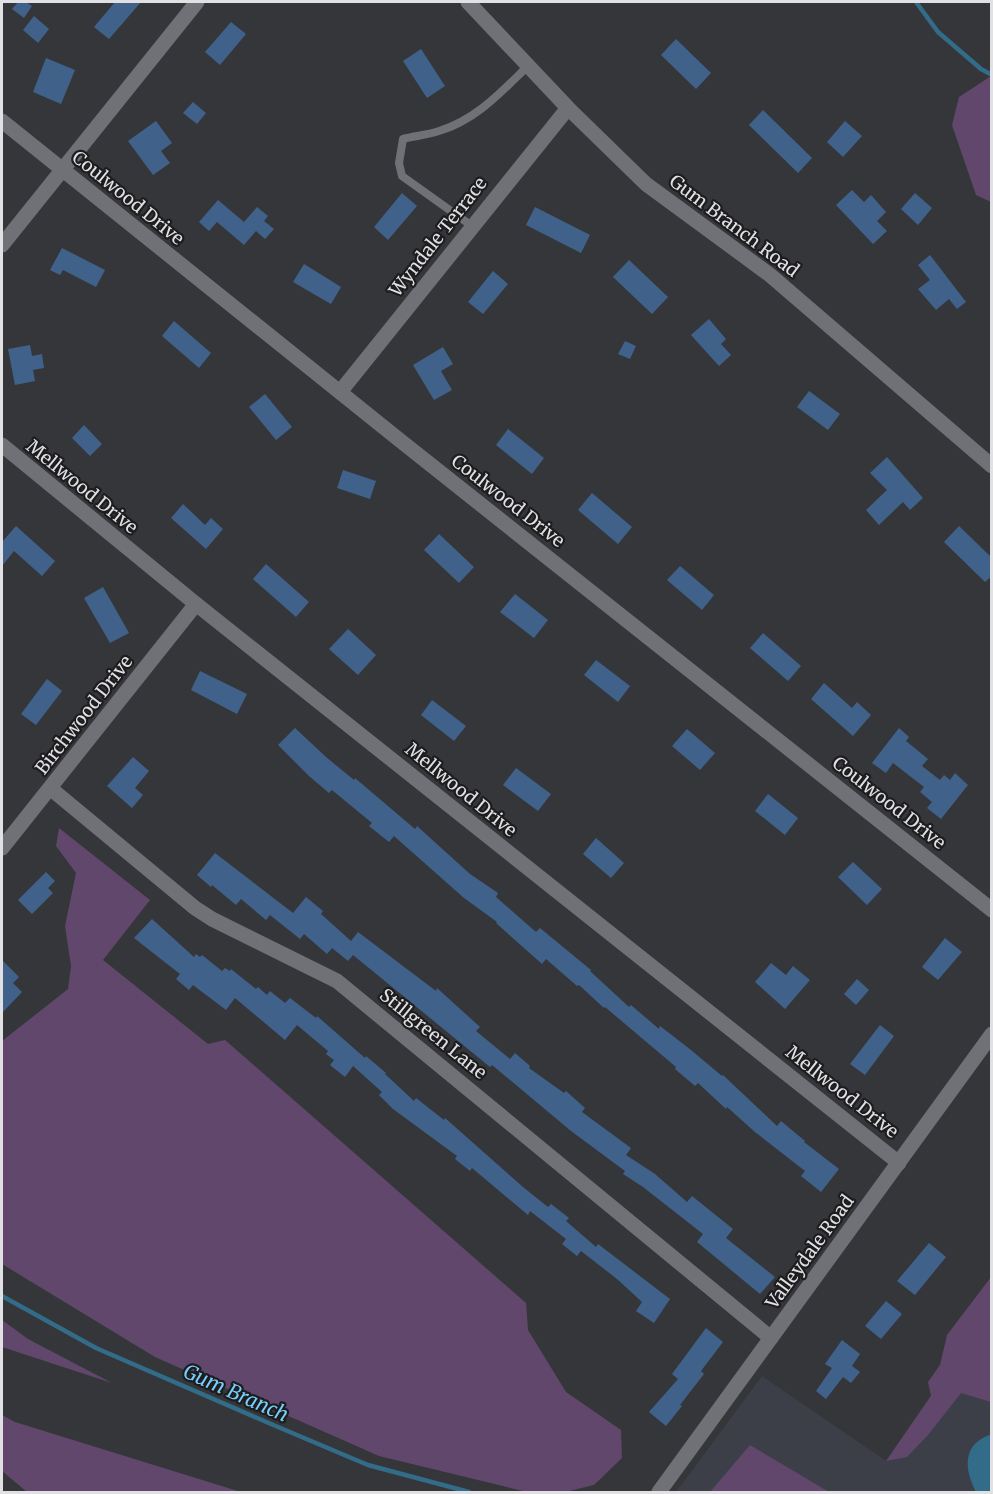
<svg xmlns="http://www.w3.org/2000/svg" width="993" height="1494" font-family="Merriweather,serif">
<rect width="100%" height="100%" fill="#35363a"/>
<path fill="#3c3f48" d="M 991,1307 L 991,1492 L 676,1492 L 762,1376 L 886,1461 Z"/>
<g fill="#61476b">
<path d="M 991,76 L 991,202 L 976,195 L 952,125 L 959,97 Z"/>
<path d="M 59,828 L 150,900 L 103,960 L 208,1044 L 225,1040 L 526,1303 L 528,1330 L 566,1392 L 621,1430 L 622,1458 L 594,1485 L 565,1492 L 527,1492 L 379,1456 L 155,1357 L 2,1264 L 2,1041 L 68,989 L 71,966 L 65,926 L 76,873 L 56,846 Z"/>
<path d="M 991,1277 L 991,1402 L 961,1393 L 928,1435 L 907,1457 L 886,1461 L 931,1396 L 928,1382 L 940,1365 L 947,1335 Z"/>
<path d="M 2,1320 L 28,1339 L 112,1383 L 2,1347 Z"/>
<path d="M 2,1415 L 15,1422 L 241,1492 L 27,1492 L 2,1471 Z"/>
<path d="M 750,1445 L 829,1492 L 710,1492 Z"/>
</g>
<path fill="#326c88" d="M 989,1435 L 992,1436 L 991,1492 L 976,1492 C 965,1471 961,1446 989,1435 Z"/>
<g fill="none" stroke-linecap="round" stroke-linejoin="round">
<g stroke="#326c88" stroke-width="4.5">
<path d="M 916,2 L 938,32 L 981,69 L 992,75"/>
<path d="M 2,1296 L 96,1348 L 278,1427 L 368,1465 L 469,1492"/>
</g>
</g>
<g fill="#40628a">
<path d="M 18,2 L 26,2 L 32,6 L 24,18 L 12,9 Z"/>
<path d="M 115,2 L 141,2 L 109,39 L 94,27 Z"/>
<path d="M 34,16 L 49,29 L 38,43 L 23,30 Z"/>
<path d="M 231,22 L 246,34 L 220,65 L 205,52 Z"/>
<path d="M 676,39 L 711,73 L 696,89 L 661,55 Z"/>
<path d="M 421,49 L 445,86 L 427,98 L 403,61 Z"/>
<path d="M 46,58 L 75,70 L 61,104 L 33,92 Z"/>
<path d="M 193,102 L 206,113 L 197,124 L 183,113 Z"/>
<path d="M 763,110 L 812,158 L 798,173 L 749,125 Z"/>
<path d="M 156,121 L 172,143 L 161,151 L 170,163 L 153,175 L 128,141 Z"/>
<path d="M 845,121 L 862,136 L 843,157 L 827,142 Z"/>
<path d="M 852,190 L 864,202 L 871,195 L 886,212 L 877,221 L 887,231 L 873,244 L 836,205 Z"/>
<path d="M 402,193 L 417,206 L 388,240 L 374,227 Z"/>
<path d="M 915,193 L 932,208 L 918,225 L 901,209 Z"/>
<path d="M 218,200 L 244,222 L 257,207 L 268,216 L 264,221 L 274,229 L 265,239 L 256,231 L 244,245 L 217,222 L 209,231 L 199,222 Z"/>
<path d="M 535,207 L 590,235 L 581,253 L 526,225 Z"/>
<path d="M 62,248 L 105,270 L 96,287 L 63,270 L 60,275 L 50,270 Z"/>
<path d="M 930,255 L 966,302 L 957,309 L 949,299 L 936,310 L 918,289 L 930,280 L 918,265 Z"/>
<path d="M 629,260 L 668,297 L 652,314 L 613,277 Z"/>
<path d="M 304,264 L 341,287 L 331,304 L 293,282 Z"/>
<path d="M 493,271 L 508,284 L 483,314 L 468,302 Z"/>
<path d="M 709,319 L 726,339 L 721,344 L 731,355 L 719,366 L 691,335 Z"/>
<path d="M 174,321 L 211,353 L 199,368 L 162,336 Z"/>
<path d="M 625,341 L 636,346 L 630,359 L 618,354 Z"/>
<path d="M 30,345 L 32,356 L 42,354 L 44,368 L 33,370 L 35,381 L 15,385 L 8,349 Z"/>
<path d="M 443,347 L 453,364 L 441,371 L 452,390 L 434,400 L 413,365 Z"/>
<path d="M 809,391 L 840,414 L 828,430 L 797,407 Z"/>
<path d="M 265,394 L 292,427 L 276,440 L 249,407 Z"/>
<path d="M 84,425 L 102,444 L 90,456 L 72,438 Z"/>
<path d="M 508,429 L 544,458 L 532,474 L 496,445 Z"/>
<path d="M 887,457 L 923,498 L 910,510 L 903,502 L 879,525 L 866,510 L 887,490 L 870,473 Z"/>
<path d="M 343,470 L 376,481 L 370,499 L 337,488 Z"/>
<path d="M 592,493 L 632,527 L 618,544 L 578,510 Z"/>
<path d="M 183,504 L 205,525 L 211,518 L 223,529 L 206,549 L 171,518 Z"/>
<path d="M 16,526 L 55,561 L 42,576 L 14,551 L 2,566 L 2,542 Z"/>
<path d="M 959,526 L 992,558 L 992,576 L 985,582 L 944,542 Z"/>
<path d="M 439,534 L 474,567 L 459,583 L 424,550 Z"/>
<path d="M 266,564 L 309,602 L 296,617 L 253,579 Z"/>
<path d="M 680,566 L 714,595 L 702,610 L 667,580 Z"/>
<path d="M 103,587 L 129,633 L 110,643 L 84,598 Z"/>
<path d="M 515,594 L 548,620 L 534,638 L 500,612 Z"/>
<path d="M 348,629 L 376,655 L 358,675 L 329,649 Z"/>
<path d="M 763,633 L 801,666 L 788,681 L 750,648 Z"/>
<path d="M 596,660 L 630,686 L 618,702 L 584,675 Z"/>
<path d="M 200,671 L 247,694 L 237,714 L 191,690 Z"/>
<path d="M 47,679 L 62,691 L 36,725 L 21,714 Z"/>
<path d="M 824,683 L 852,708 L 857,702 L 871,715 L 853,736 L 811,699 Z"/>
<path d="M 432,700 L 466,726 L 454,741 L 421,715 Z"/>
<path d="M 295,728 L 326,757 L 354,780 L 355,778 L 415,829 L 417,826 L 470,874 L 498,893 L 496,897 L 536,932 L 540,928 L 591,970 L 590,971 L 629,1007 L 631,1005 L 659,1029 L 660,1026 L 691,1050 L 722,1076 L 723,1075 L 777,1126 L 781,1121 L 805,1141 L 804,1142 L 839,1169 L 821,1192 L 801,1176 L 805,1171 L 755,1132 L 727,1107 L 726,1109 L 698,1083 L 695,1086 L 675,1069 L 676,1067 L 605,1007 L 604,1008 L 579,985 L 577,986 L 546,959 L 542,964 L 496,923 L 497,922 L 464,898 L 394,836 L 389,842 L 369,826 L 372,823 L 332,790 L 329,793 L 309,776 L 278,745 Z"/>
<path d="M 899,728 L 909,737 L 906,741 L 928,759 L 922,766 L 940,780 L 944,775 L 950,780 L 955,773 L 968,785 L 941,819 L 927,808 L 932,802 L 920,792 L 924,787 L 893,763 L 886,773 L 872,763 Z"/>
<path d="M 687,729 L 715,753 L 700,770 L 672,746 Z"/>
<path d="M 133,757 L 149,771 L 135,788 L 143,795 L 132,808 L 107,786 Z"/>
<path d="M 516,768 L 551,794 L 538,811 L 503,785 Z"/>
<path d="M 768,794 L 798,818 L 785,835 L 755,811 Z"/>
<path d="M 596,838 L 624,863 L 611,878 L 583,854 Z"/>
<path d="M 215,853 L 293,913 L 306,897 L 323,911 L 321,914 L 351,941 L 358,932 L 436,991 L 437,988 L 480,1027 L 476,1031 L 510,1059 L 515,1053 L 530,1066 L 529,1068 L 564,1093 L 566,1091 L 585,1108 L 582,1112 L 631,1148 L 626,1155 L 655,1174 L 687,1202 L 692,1196 L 733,1229 L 726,1238 L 775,1277 L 760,1294 L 697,1242 L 703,1234 L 643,1187 L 623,1174 L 625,1171 L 571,1131 L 492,1065 L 490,1067 L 353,955 L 348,961 L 332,948 L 327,954 L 304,934 L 300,939 L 270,915 L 266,920 L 241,899 L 236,905 L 212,885 L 211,887 L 197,875 Z"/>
<path d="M 853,862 L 882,889 L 867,905 L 838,877 Z"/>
<path d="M 46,872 L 55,881 L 48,888 L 53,893 L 32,914 L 18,900 Z"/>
<path d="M 152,919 L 194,957 L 196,954 L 200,957 L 202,955 L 222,971 L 225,968 L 230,971 L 231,969 L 256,989 L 258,987 L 267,995 L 270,991 L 285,1003 L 290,998 L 316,1018 L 317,1016 L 365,1058 L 366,1056 L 386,1073 L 385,1074 L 414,1101 L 416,1098 L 444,1120 L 445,1118 L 523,1187 L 548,1207 L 551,1204 L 569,1218 L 566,1221 L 596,1247 L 598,1244 L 670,1299 L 654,1323 L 636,1311 L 642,1302 L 617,1279 L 581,1251 L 577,1256 L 562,1244 L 566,1239 L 530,1211 L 528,1215 L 472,1168 L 470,1171 L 455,1159 L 457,1156 L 393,1109 L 379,1095 L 382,1092 L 353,1066 L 345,1077 L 330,1065 L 334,1060 L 326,1054 L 328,1051 L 297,1025 L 285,1040 L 235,998 L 226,1010 L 193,985 L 189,990 L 176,979 L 180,974 L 134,938 Z"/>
<path d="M 945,938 L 962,952 L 938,980 L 922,967 Z"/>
<path d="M 2,960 L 19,977 L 13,983 L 22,992 L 2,1013 Z"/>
<path d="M 771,963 L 786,975 L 793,966 L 810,980 L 785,1009 L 755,982 Z"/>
<path d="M 857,979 L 869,990 L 856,1005 L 844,994 Z"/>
<path d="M 880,1025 L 894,1036 L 865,1075 L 850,1064 Z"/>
<path d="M 929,1243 L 946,1257 L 915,1295 L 897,1281 Z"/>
<path d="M 886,1301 L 902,1314 L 881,1339 L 865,1326 Z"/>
<path d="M 706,1328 L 723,1342 L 701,1371 L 704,1374 L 680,1405 L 682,1406 L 666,1426 L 649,1412 L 678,1379 L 672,1374 Z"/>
<path d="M 842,1340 L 860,1354 L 852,1366 L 860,1372 L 851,1383 L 843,1377 L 826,1399 L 816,1391 L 832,1368 L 825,1364 Z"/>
</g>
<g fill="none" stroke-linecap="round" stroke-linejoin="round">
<path stroke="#707176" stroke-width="8" d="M 472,226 L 402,176 L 399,163 L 403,139 C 415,136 427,135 439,131 C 476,120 501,92 528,66"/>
<g stroke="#707176" stroke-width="15">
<path d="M 2,121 L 397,438 L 992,910"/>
<path d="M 2,245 L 197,2"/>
<path d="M 340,392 L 568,108"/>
<path d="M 2,445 L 196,604 L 899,1163"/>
<path d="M 50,788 L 195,908 L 212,919 L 337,981 L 771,1338"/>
<path d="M 2,848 L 196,604"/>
</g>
<g stroke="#707176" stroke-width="15">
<path d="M 468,2 L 568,108 L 646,184 L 770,275 L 992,466"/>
<path d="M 659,1492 L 992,1034"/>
</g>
</g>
<g text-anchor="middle" stroke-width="4.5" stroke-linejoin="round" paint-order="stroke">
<g font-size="18" fill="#e1e1e4" stroke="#1d1d1f">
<text transform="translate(128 198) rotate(39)" y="6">Coulwood Drive</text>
<text transform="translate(734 226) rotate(37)" y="6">Gum Branch Road</text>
<text transform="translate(438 237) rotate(-52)" y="6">Wyndale Terrace</text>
<text transform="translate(82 487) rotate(39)" y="6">Mellwood Drive</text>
<text transform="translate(508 501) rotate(38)" y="6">Coulwood Drive</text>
<text transform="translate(84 715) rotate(-52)" y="6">Birchwood Drive</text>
<text transform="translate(461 790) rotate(39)" y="6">Mellwood Drive</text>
<text transform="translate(889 803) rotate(38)" y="6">Coulwood Drive</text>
<text transform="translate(433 1034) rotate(39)" y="6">Stillgreen Lane</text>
<text transform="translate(842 1092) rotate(38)" y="6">Mellwood Drive</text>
<text transform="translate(810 1252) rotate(-54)" y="6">Valleydale Road</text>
</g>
<g font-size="20" font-style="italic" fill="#77cefb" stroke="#1d1d1f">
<text transform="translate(236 1393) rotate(24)" y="7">Gum Branch</text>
</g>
</g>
<rect width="993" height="1494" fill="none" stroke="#e1e1e4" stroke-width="6"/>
</svg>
